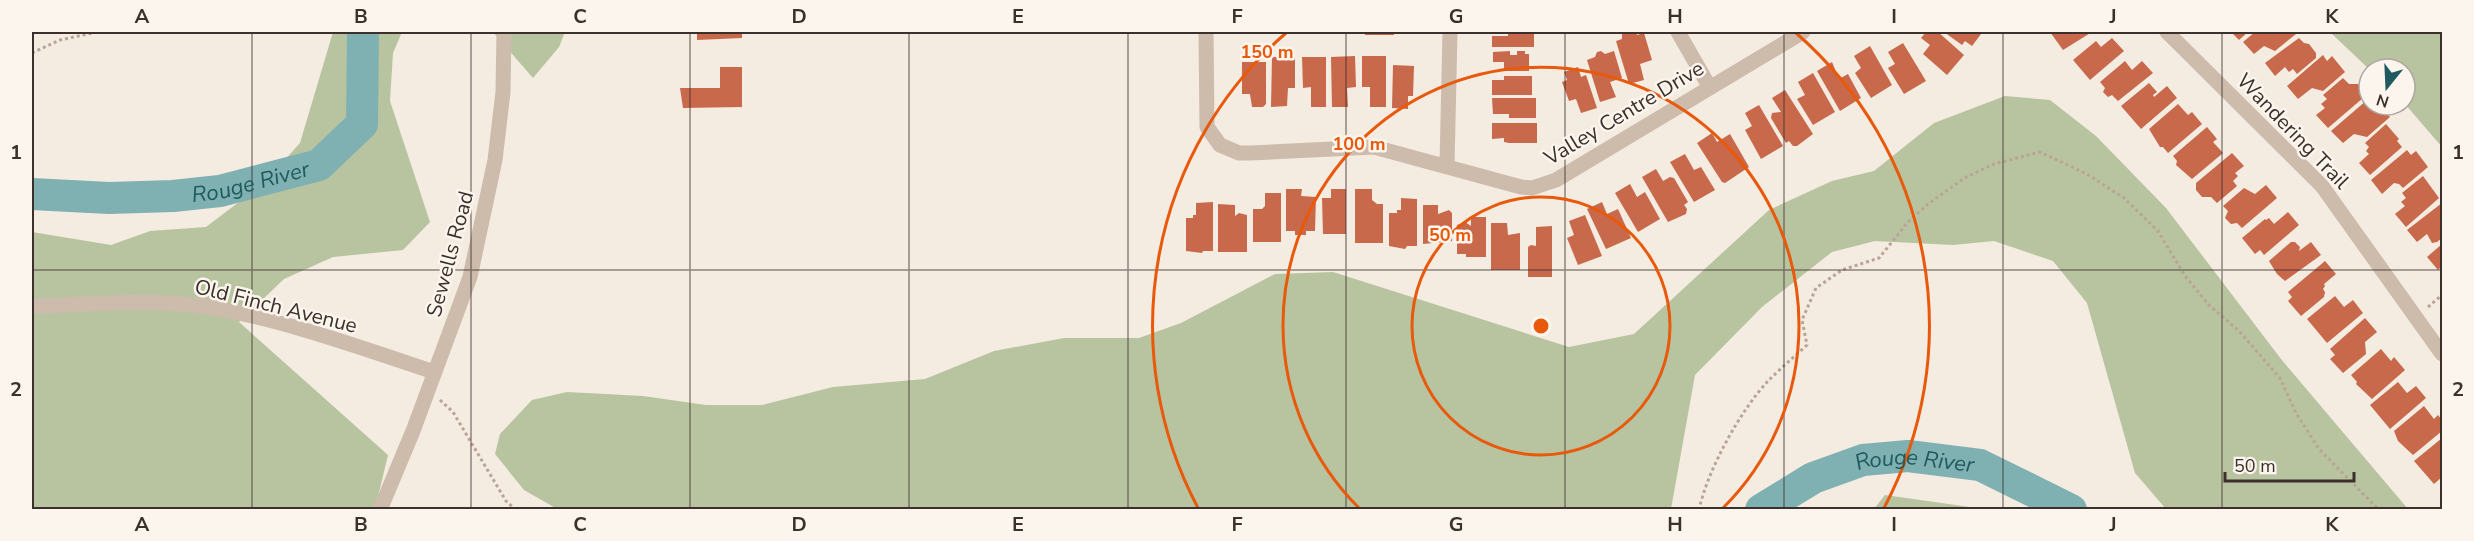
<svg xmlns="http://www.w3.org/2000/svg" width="2474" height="541" font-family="'Nunito Sans',sans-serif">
<rect width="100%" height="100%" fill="#f4ebe1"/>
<g fill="#b8c4a0">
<path d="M 333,32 L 402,32 L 393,53 L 390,101 L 430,222 L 403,250 L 333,257 L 284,279 L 239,322 L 388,455 L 375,509 L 32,509 L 32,232 L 111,245 L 150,231 L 206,227 L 264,183 L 300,143 Z"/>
<path d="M 493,32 L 565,32 L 559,47 L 533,78 Z"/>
<path d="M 2330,32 L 2442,32 L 2442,147 L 2405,104 L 2405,69 L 2369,69 Z"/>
<path d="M 2005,96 L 2050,100 L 2096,136 L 2166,208 L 2281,359 L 2408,509 L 2166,509 L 2135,473 L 2087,303 L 2053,261 L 1994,241 L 1953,245 L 1875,241 L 1832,252 L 1762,307 L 1695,375 L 1671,509 L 559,510 L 524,490 L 495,454 L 500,434 L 532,400 L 567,392 L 643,396 L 706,405 L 762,405 L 833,387 L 925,379 L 994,351 L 1064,338 L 1139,338 L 1181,323 L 1275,274 L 1333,272 L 1569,347 L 1634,334 L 1769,210 L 1832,181 L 1874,171 L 1934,123 Z"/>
<path d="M 1885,495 L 1984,509 L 1874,509 Z"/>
</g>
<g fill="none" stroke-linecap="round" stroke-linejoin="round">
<g stroke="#7fb0b2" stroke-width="32">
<path id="s1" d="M 32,194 L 109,198 L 173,196 L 220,191 L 319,165 L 362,124 L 363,32"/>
<path id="s2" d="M 1761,510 L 1813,478 L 1863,460 L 1908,456 L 1980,465 L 2071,510"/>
</g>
</g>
<g fill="#c8694b">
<path d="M 697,32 L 742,32 L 742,38 L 697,40 Z"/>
<rect x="1258" y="32" width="28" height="2"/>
<rect x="1365" y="32" width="29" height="3"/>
<path d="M 1508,32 L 1534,32 L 1534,47 L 1492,47 L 1492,36 L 1508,36 Z"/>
<path d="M 1622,32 L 1636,32 L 1637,35 L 1644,33 L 1652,60 L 1640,64 L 1644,80 L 1629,84 L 1616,41 L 1622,39 Z"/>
<path d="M 1926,32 L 1938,32 L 1964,55 L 1947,75 L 1923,54 L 1930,45 L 1921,38 Z"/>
<path d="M 1944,32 L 1978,32 L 1981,34 L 1972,46 L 1965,41 L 1962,45 Z"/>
<path d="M 2050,32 L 2092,32 L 2063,50 Z"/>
<path d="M 2231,32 L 2248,32 L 2239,40 Z"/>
<path d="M 2255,32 L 2294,32 L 2296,34 L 2275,51 L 2264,46 L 2254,54 L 2243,42 Z"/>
<path d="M 2112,38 L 2124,51 L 2090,80 L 2073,60 L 2096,41 L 2101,47 Z"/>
<path d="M 2299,38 L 2304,43 L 2309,44 L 2316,53 L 2316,58 L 2297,74 L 2293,69 L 2289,72 L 2285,67 L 2275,76 L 2265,63 Z"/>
<path d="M 1903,43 L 1926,81 L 1904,94 L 1888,68 L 1895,64 L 1888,52 Z"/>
<path d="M 1870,46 L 1892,85 L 1871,98 L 1855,73 L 1861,68 L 1854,56 Z"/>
<path d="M 1510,51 L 1510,55 L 1517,55 L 1517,51 L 1525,51 L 1525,54 L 1529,54 L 1529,71 L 1504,71 L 1504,62 L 1493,62 L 1493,52 Z"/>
<path d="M 1601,51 L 1605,54 L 1614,51 L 1622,78 L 1610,82 L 1616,97 L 1600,102 L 1587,60 L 1595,57 L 1597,52 Z"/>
<path d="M 2323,55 L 2327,61 L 2332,56 L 2345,72 L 2323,91 L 2312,88 L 2298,99 L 2287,86 Z"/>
<path d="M 1355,56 L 1356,87 L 1347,88 L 1348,107 L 1332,107 L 1331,57 Z"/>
<path d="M 1362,56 L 1386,56 L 1386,107 L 1370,107 L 1370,87 L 1362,87 Z"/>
<path d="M 1272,57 L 1295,57 L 1295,88 L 1288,88 L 1287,106 L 1271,107 Z"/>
<path d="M 1302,57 L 1326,57 L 1326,107 L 1311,107 L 1311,87 L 1303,88 Z"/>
<path d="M 2125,61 L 2132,70 L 2142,61 L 2153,73 L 2118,101 L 2112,95 L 2108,97 L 2103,92 L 2105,88 L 2100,82 Z"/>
<path d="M 1242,62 L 1266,62 L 1266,104 L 1263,107 L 1252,107 L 1250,94 L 1242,94 Z"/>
<path d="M 1832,62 L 1839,79 L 1848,74 L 1861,98 L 1840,111 L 1817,71 Z"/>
<path d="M 1393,65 L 1414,66 L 1413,96 L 1408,96 L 1408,109 L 1392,108 Z"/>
<path d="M 720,67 L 742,67 L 742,107 L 683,108 L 680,88 L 720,88 Z"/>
<path d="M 1578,67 L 1581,77 L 1586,75 L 1597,108 L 1581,113 L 1576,99 L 1569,101 L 1562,82 L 1567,80 L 1564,72 Z"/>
<path d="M 1813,73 L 1835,112 L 1813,125 L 1797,99 L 1805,95 L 1798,82 Z"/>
<path d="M 1504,76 L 1532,76 L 1532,95 L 1492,95 L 1492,80 L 1504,80 Z"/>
<path d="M 2343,78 L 2349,84 L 2358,84 L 2364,91 L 2363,98 L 2328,128 L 2316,115 L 2325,108 L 2321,104 L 2327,99 L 2323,95 Z"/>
<path d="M 2149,83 L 2157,92 L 2153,95 L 2154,97 L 2167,86 L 2177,98 L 2141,129 L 2121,106 Z"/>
<path d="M 1785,90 L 1813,134 L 1797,146 L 1793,146 L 1789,141 L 1786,143 L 1771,118 L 1772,113 L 1781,112 L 1772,98 Z"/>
<path d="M 1492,98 L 1536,98 L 1536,118 L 1509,118 L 1509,114 L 1493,114 Z"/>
<path d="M 2367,100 L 2369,105 L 2379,105 L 2390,117 L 2367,137 L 2354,134 L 2343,143 L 2331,131 Z"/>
<path d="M 2178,104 L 2188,115 L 2192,112 L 2202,124 L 2168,153 L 2163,147 L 2160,147 L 2149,129 Z"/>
<path d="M 1759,105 L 1783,146 L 1761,159 L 1745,130 L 1752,126 L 1745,113 Z"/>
<path d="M 1492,123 L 1537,123 L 1537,143 L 1509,143 L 1504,142 L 1504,138 L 1492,139 Z"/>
<path d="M 2386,124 L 2399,139 L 2397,141 L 2402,147 L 2370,175 L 2359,163 L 2369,154 L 2366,151 L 2369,147 L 2365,143 Z"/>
<path d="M 2207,127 L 2217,139 L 2213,142 L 2223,153 L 2192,179 L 2176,165 L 2177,161 L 2173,156 Z"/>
<path d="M 1712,133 L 1717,142 L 1730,134 L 1749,167 L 1725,183 L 1722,182 L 1697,143 Z"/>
<path d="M 2407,150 L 2411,155 L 2416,151 L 2428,167 L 2403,188 L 2399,184 L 2394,183 L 2382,194 L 2371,180 Z"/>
<path d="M 2232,153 L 2244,166 L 2235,173 L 2238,176 L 2233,181 L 2237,186 L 2217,203 L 2211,197 L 2202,197 L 2196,190 L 2196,183 Z"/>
<path d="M 1685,154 L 1694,170 L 1701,167 L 1715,190 L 1694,202 L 1670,162 Z"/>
<path d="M 1656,169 L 1663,181 L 1670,177 L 1674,178 L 1688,202 L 1684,205 L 1687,209 L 1686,214 L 1668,222 L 1642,177 Z"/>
<path d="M 2423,176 L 2439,198 L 2406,227 L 2395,214 L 2405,206 L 2401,202 L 2406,198 L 2402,193 Z"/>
<path d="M 1630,184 L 1637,197 L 1645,192 L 1660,219 L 1638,232 L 1615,193 Z"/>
<path d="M 2266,185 L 2277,198 L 2242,228 L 2237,223 L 2231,224 L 2225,218 L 2228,211 L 2223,206 L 2244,188 L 2255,194 Z"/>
<path d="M 1286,189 L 1302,189 L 1301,196 L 1316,197 L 1315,231 L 1306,231 L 1306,235 L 1295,235 L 1295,231 L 1286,231 Z"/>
<path d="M 1331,189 L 1346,189 L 1346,234 L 1323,234 L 1322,198 L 1331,198 Z"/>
<path d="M 1355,189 L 1372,189 L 1372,200 L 1377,204 L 1383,204 L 1383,243 L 1355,243 Z"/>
<path d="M 1265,193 L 1281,193 L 1281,242 L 1253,242 L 1253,209 L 1262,209 L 1265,206 Z"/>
<path d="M 1401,198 L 1417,199 L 1417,246 L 1407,246 L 1405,249 L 1389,246 L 1389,213 L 1397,213 L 1397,210 L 1401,210 Z"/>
<path d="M 1213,202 L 1213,251 L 1203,251 L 1202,253 L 1186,251 L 1186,218 L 1193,218 L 1193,215 L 1196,215 L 1196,203 Z"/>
<path d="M 1602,202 L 1607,214 L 1618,209 L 1631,238 L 1606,249 L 1587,209 Z"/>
<path d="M 2442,203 L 2442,238 L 2437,242 L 2432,243 L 2427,234 L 2417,242 L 2407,230 Z"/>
<path d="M 1218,204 L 1235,205 L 1235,216 L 1239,213 L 1247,215 L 1247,252 L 1218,252 Z"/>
<path d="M 1423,205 L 1438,205 L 1438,214 L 1449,210 L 1452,213 L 1452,241 L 1423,244 Z"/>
<path d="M 2288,212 L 2299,225 L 2264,255 L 2260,250 L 2255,254 L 2242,238 L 2265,219 L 2266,220 L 2269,218 L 2274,224 Z"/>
<path d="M 1585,215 L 1602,256 L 1578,265 L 1567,238 L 1574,235 L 1569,221 Z"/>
<path d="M 1471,217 L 1486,217 L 1486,257 L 1466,257 L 1466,254 L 1457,254 L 1457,225 L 1465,222 L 1471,226 Z"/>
<path d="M 1491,223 L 1507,223 L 1508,235 L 1520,233 L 1520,270 L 1491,270 Z"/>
<path d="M 1552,226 L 1552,277 L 1528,277 L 1528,247 L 1531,245 L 1536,246 L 1536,227 Z"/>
<path d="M 2291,242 L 2295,242 L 2300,247 L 2299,251 L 2311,242 L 2321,255 L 2285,281 L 2277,274 L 2269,261 Z"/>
<path d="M 2442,244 L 2442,266 L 2438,270 L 2427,257 Z"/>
<path d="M 2325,261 L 2336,274 L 2324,284 L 2325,286 L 2323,289 L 2325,292 L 2324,297 L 2301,316 L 2288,301 L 2292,297 L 2288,292 Z"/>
<path d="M 2335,296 L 2344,307 L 2353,300 L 2363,313 L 2327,343 L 2307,319 Z"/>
<path d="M 2365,318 L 2377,332 L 2365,342 L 2366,354 L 2343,373 L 2330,359 L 2335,355 L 2330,349 Z"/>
<path d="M 2381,349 L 2391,361 L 2394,357 L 2405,370 L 2372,399 L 2356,384 L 2357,382 L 2351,375 Z"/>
<path d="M 2398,382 L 2407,393 L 2416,386 L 2426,398 L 2390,429 L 2370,405 Z"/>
<path d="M 2424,406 L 2434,419 L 2438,415 L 2442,420 L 2442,431 L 2413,455 L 2398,441 L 2394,431 Z"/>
<path d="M 2442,438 L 2442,477 L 2434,484 L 2414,461 Z"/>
</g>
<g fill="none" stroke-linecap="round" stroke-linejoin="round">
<g stroke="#b9a596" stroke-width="3" stroke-dasharray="3 3" stroke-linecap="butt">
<path d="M 32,53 L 60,40 L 97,32"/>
<path d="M 2428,307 L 2442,295"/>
<path d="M 440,400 L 453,412 L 506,501 L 516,510"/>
<path d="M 1699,510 C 1707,471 1741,409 1769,380 C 1781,368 1794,357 1807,345 L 1802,320 L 1816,288 L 1842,270 L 1879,258 L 1908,222 L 1928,204 L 1966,177 L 1994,164 L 2040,152 L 2087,174 L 2124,198 L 2158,231 L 2185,276 L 2209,305 L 2239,331 L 2280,378 L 2296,413 L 2319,449 L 2379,510"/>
</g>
<g stroke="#cdbbac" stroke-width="15">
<path d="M 1206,32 L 1207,127 L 1220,145 L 1239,153 L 1250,153 L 1374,147 L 1521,187 L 1532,188 L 1556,180 L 1803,32"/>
<path d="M 1678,32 L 1709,86"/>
<path d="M 2167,32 L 2322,186 L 2442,354"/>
<path d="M 1447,165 L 1450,32"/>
<path d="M 32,306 C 87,305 145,298 201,306 C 276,317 362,348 434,372"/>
<path d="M 380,510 L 413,431 L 470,277 L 495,160 L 503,92 L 504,32"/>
</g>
</g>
<path fill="none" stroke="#3b302b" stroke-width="1.5" stroke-opacity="0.55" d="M 252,32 L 252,510M 471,32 L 471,510M 690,32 L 690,510M 909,32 L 909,510M 1128,32 L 1128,510M 1346,32 L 1346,510M 1565,32 L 1565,510M 1784,32 L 1784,510M 2003,32 L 2003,510M 2222,32 L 2222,510M 32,270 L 2442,270"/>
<g fill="none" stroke="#e8590c" stroke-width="3">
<circle cx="1541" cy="326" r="129"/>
<path d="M1359 508A258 258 0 1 1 1723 508"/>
<path d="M1198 508A388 388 0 0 1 1286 33M1796 33A388 388 0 0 1 1884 508"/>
</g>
<g text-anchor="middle" stroke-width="5" stroke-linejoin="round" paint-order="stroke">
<g font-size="21" fill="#3b302b" stroke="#fbf5ee">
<text transform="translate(1624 113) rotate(-31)" y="7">Valley Centre Drive</text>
<text transform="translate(2293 131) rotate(46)" y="7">Wandering Trail</text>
<text transform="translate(450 254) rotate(-75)" y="7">Sewells Road</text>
<text transform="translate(276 306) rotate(14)" y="7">Old Finch Avenue</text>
</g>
<g font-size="22" font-style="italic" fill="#1f5a5e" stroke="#fbf5ee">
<text dy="8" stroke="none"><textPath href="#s1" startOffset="220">Rouge River</textPath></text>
<text dy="8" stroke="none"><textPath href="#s2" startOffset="166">Rouge River</textPath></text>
</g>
</g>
<circle cx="1541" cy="326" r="9" fill="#e8590c" stroke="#fbf5ee" stroke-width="3"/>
<g font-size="18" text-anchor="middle" font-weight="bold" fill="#e8590c" stroke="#fbf5ee" stroke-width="5" stroke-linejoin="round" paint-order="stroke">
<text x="1267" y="58">150 m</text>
<text x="1359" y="150">100 m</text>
<text x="1450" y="241">50 m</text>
</g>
<rect width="2474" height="541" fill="none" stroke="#fbf5ee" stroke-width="66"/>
<g transform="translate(2387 87) rotate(198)"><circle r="28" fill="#fbf5ee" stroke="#aea6a0" stroke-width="1.5"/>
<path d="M0-4.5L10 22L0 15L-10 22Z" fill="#1f5a5e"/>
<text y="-9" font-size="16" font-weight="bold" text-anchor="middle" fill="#3b302b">N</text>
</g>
<path d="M2225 472v9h129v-9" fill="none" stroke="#3b302b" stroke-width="3"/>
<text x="2234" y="472" font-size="18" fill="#3b302b" stroke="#fbf5ee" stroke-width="4.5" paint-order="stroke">50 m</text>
<rect x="33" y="33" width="2408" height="475" fill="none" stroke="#3b302b" stroke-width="2"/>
<g font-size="20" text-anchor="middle" font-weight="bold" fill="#3b302b">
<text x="142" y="23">A</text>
<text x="361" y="23">B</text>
<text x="580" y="23">C</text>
<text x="799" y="23">D</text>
<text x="1018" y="23">E</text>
<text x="1237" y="23">F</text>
<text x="1456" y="23">G</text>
<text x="1675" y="23">H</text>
<text x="1894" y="23">I</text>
<text x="2113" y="23">J</text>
<text x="2332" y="23">K</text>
<text x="16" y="159">1</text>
<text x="2458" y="159">1</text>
<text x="16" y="396">2</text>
<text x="2458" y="396">2</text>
<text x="142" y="531">A</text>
<text x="361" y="531">B</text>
<text x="580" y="531">C</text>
<text x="799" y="531">D</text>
<text x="1018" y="531">E</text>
<text x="1237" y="531">F</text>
<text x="1456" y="531">G</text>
<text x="1675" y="531">H</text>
<text x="1894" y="531">I</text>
<text x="2113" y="531">J</text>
<text x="2332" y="531">K</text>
</g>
</svg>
